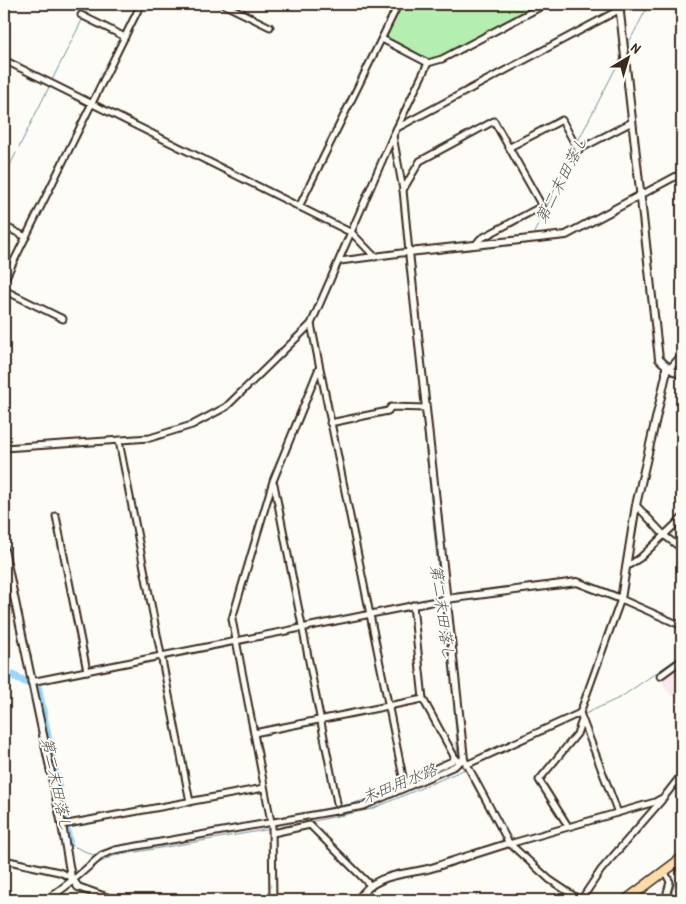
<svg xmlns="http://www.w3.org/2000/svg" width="686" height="904" font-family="'Patrick Hand','Klee One',sans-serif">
<rect width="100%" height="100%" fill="#fdfcf7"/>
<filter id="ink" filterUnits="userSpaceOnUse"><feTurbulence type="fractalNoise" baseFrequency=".02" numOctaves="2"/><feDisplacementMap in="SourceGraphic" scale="10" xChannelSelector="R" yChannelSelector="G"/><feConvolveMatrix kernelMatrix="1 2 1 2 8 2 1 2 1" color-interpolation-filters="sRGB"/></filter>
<g filter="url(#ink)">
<path fill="#fae9ee" d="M 682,662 L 682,703 L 665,689 L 661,678 Z"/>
<path fill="#b5eeb1" stroke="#788c68" d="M 401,4 L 537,4 L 432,61 L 387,37 Z"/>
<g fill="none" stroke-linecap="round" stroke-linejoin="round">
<g stroke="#7392a3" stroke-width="1">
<path d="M 86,13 L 91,4"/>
<path d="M 626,48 L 649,4"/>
<path d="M 52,80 L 82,20"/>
<path d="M 577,143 L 622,56"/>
<path d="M 19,147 L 49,87"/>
<path d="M 4,178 L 16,153"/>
<path d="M 533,235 L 574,149"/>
<path d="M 481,241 L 500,239"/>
<path d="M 416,341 L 422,407"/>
<path d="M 422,411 L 441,598"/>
<path d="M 441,602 L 451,668 L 458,757"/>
<path d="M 583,715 L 621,697 L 682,655"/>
<path d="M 471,766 L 579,717"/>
<path d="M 272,819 L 350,804 L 380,796"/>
<path d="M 275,829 L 372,809 L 468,768"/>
<path d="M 69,842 L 71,845 L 93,855 L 121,845 L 268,820"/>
<path d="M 78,881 L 95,865 L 113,856 L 271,829"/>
<path d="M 54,900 L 73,885"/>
<path d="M 669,900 L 679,873"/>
</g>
<path stroke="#99d7fb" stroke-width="8" d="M 4,671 L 38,688 L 69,842"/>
<g stroke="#3b2a1e" stroke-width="9">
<g id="minor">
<path d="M 223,4 L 270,27"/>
<path d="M 81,15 L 125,37"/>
<path d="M 382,39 L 428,63 L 442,59 L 546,4"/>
<path d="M 4,60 L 352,233 L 375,257"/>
<path d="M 397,128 L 630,4"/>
<path d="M 510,147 L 562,120 L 578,150 L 632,122"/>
<path d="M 403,190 L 420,161 L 494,121 L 542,206 L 480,239 L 476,244"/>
<path d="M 641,195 L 682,173"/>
<path d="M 299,207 L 397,7 L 392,4"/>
<path d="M 4,226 L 26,237"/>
<path d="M 340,261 L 409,252 L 403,190 L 393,136"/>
<path d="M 4,281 L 141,4"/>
<path d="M 4,290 L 63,319"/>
<path d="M 311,324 L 404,782 L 452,761 L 454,758"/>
<path d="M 682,355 L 669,369 L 682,376"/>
<path d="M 330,423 L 388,411 L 391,407 L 426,408"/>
<path d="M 119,441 L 190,802"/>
<path d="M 4,448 L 150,438 L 192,425 L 226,407 L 311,324 L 393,136 L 428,63"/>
<path d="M 274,484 L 337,803"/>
<path d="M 636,505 L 665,536 L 682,549"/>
<path d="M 56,516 L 87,671"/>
<path d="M 626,567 L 640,558 L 682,518"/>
<path d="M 660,676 L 682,660"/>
<path d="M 31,682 L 446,599"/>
<path d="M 254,733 L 423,699"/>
<path d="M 464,759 L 509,843 L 550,880 L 580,900"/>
<path d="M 466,765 L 580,713"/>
<path d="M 618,813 L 580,713 L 621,599 L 682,626"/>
<path d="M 62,825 L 264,788"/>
<path d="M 568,826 L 539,780 L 577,734 L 582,720"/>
<path d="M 273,833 L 310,825 L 370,885"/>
<path d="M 509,844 L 655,802 L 664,797 L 682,774"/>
<path d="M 4,860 L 59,872 L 71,877"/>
<path d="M 680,867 L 682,870"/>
<path d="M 72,881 L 102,855 L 115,850 L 364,806 L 455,766 L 459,762 L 454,756 L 423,699 L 413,605"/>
<path d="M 273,900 L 272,827 L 232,619 L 273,481 L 319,368"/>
<path d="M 581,900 L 601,870 L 662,800"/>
<path d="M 665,900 L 670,882 L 667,876"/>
</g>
</g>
<g stroke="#3b2a1e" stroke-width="10">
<g id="tertiary">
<path d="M 619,4 L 659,359 L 669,368"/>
<path d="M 4,549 L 62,825 L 71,877 L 78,887 L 114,900"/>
<path d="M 446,599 L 577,582 L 621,599 L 636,505 L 666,375 L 666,366"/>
<path d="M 459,762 L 464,759 L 409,252 L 566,235 L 641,195"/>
<path d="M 47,900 L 72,881"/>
<path d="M 358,900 C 376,870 410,876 438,866 C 461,858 485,851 509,843"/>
</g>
</g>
<g stroke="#3b2a1e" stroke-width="12">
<path id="trunk" d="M 626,900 L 682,858"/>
</g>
<use href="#minor" stroke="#fdfcf7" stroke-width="5"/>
<use href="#tertiary" stroke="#fdfcf7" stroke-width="6"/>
<use href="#trunk" stroke="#fddcac" stroke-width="9"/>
</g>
</g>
<g text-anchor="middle" stroke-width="4" stroke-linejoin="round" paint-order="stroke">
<g font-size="16" font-style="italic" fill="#525555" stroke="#fdfcf7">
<text transform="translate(561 179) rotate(-63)" y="6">第二末田落し</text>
<text transform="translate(443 612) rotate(82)" y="6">第二末田落し</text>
<text transform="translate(399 783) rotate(-22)" y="6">末田用水路</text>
<text transform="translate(57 784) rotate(78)" y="6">第二末田落し</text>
</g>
</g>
<rect width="686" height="904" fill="none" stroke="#fdfcf7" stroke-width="20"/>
<rect x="10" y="10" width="666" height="884" fill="none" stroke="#3b2a1e" stroke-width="2" filter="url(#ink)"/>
<g transform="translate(628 58) rotate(38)" stroke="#fdfcf7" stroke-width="4" paint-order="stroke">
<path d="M0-4L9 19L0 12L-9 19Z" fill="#3b2a1e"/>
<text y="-8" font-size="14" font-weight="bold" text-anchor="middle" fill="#3b2a1e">N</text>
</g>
</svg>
